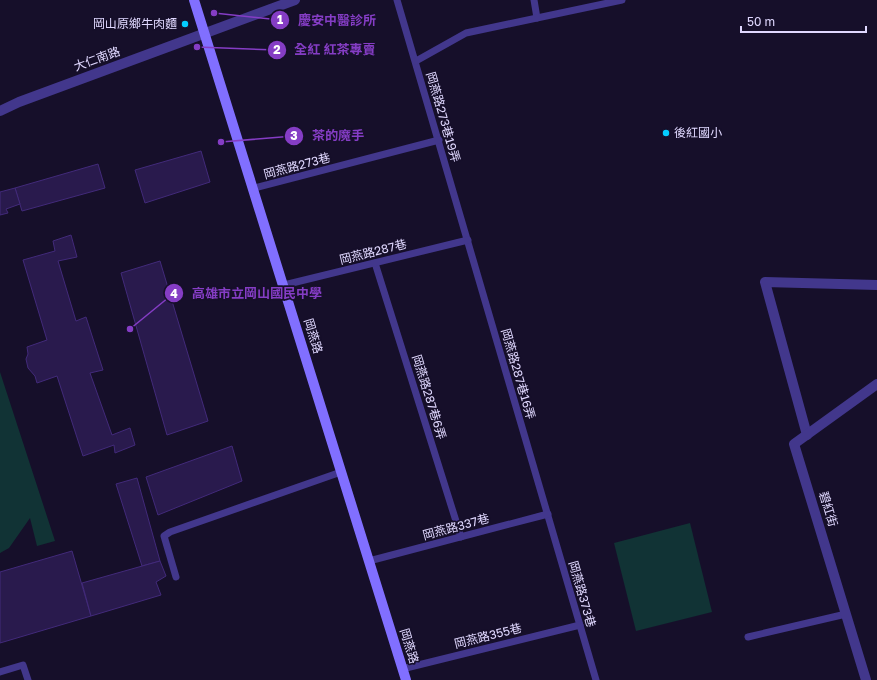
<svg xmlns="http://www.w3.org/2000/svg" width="877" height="680" font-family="'Golos Text','Noto Sans TC',sans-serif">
<rect width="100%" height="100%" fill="#160f2a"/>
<g fill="#113335">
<path d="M 0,372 L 55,541 L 37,546 L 30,518 L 9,548 L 0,553 Z"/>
<path d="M 690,523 L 712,612 L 636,631 L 614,543 Z"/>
</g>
<g fill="#291a4d" stroke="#422a7a">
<path d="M 201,151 L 210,182 L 145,203 L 135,170 Z"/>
<path d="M 98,164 L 105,188 L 22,211 L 15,188 Z"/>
<path d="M 15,188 L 20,204 L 6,209 L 8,213 L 0,215 L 0,192 Z"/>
<path d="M 71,235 L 77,257 L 58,261 L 76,321 L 86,317 L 103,370 L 90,373 L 112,435 L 130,428 L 135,445 L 115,453 L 114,445 L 83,456 L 57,376 L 37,383 L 35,376 L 28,368 L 26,359 L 28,354 L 27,347 L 47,340 L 23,260 L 55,251 L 53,241 Z"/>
<path d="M 160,261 L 208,421 L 167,435 L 121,273 Z"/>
<path d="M 232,446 L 242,481 L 158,515 L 146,477 Z"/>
<path d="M 137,478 L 160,561 L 142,566 L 116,484 Z"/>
<path d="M 72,551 L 91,616 L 0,643 L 0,572 Z"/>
<path d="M 160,561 L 166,576 L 156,582 L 161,595 L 91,616 L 82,583 Z"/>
</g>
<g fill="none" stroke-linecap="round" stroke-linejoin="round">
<g stroke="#42378c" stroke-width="7">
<path d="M 397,0 L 596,680"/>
<path d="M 534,0 L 537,18"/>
<path d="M 416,61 L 466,33 L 622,0"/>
<path d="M 254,188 L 439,140"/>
<path d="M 375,263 L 461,537"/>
<path d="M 284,285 L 468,240"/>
<path d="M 369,561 L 548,514"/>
<path d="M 176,577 L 164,536 L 170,532 L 341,472"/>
<path d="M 748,637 L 846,614"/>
<path d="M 402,669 L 580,625"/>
<path d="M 0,672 L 23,665 L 28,680"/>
</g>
<g stroke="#42378c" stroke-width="10">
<path d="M 0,111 L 19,102 L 295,0"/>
<path d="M 807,435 L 765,282 L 877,285"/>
<path d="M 866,680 L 794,444 L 877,384"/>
</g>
<path stroke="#816fff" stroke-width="10" d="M 194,0 L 406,680"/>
</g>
<g fill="#04cdff" stroke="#160f2a" stroke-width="1.5">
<circle cx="185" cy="24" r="4"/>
<circle cx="666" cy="133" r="4"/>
</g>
<g text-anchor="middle" stroke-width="3.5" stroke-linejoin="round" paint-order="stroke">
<g font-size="12" fill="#e0d8ff" stroke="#160f2a" text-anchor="end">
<text x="177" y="28">岡山原鄉牛肉麵</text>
<text x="674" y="137" text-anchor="start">後紅國小</text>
</g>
<g font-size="12" fill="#e0d8ff" stroke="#160f2a">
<text transform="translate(97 59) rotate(-20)" y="4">大仁南路</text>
<text transform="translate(443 117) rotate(74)" y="4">岡燕路273巷19弄</text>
<text transform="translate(297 166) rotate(-15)" y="4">岡燕路273巷</text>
<text transform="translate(373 252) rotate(-14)" y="4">岡燕路287巷</text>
<text transform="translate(313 336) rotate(73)" y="4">岡燕路</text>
<text transform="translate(518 374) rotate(74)" y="4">岡燕路287巷16弄</text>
<text transform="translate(429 397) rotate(73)" y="4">岡燕路287巷6弄</text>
<text transform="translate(828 509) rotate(73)" y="4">碧紅街</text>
<text transform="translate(456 527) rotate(-15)" y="4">岡燕路337巷</text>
<text transform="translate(582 594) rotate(74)" y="4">岡燕路373巷</text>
<text transform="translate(488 636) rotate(-14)" y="4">岡燕路355巷</text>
<text transform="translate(409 646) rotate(73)" y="4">岡燕路</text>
</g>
</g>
<path fill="none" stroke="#853dc5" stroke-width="1.5" d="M214 13L280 20M197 47L277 50M221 142L294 136M130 329L174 293"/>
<g fill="#853dc5" stroke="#160f2a" stroke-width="1.5">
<circle cx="214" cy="13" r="4"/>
<circle cx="197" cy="47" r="4"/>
<circle cx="221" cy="142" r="4"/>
<circle cx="130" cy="329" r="4"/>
<circle cx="280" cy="20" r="10"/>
<circle cx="277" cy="50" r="10"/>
<circle cx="294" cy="136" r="10"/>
<circle cx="174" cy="293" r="10"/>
</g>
<g font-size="12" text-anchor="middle" font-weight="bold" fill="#fff">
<text x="280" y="24">1</text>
<text x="277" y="54">2</text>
<text x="294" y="140">3</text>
<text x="174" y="298">4</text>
</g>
<g font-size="13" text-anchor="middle" font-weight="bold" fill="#853dc5" stroke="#160f2a" stroke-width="3.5" stroke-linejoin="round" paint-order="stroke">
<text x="337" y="25">慶安中醫診所</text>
<text x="335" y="54">全紅 紅茶專賣</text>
<text x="338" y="140">茶的魔手</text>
<text x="257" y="298">高雄市立岡山國民中學</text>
</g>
<path d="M741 26v6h125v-6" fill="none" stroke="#e0d8ff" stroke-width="2"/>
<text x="747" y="26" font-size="12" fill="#e0d8ff" stroke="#160f2a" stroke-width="3" paint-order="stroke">50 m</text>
</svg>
